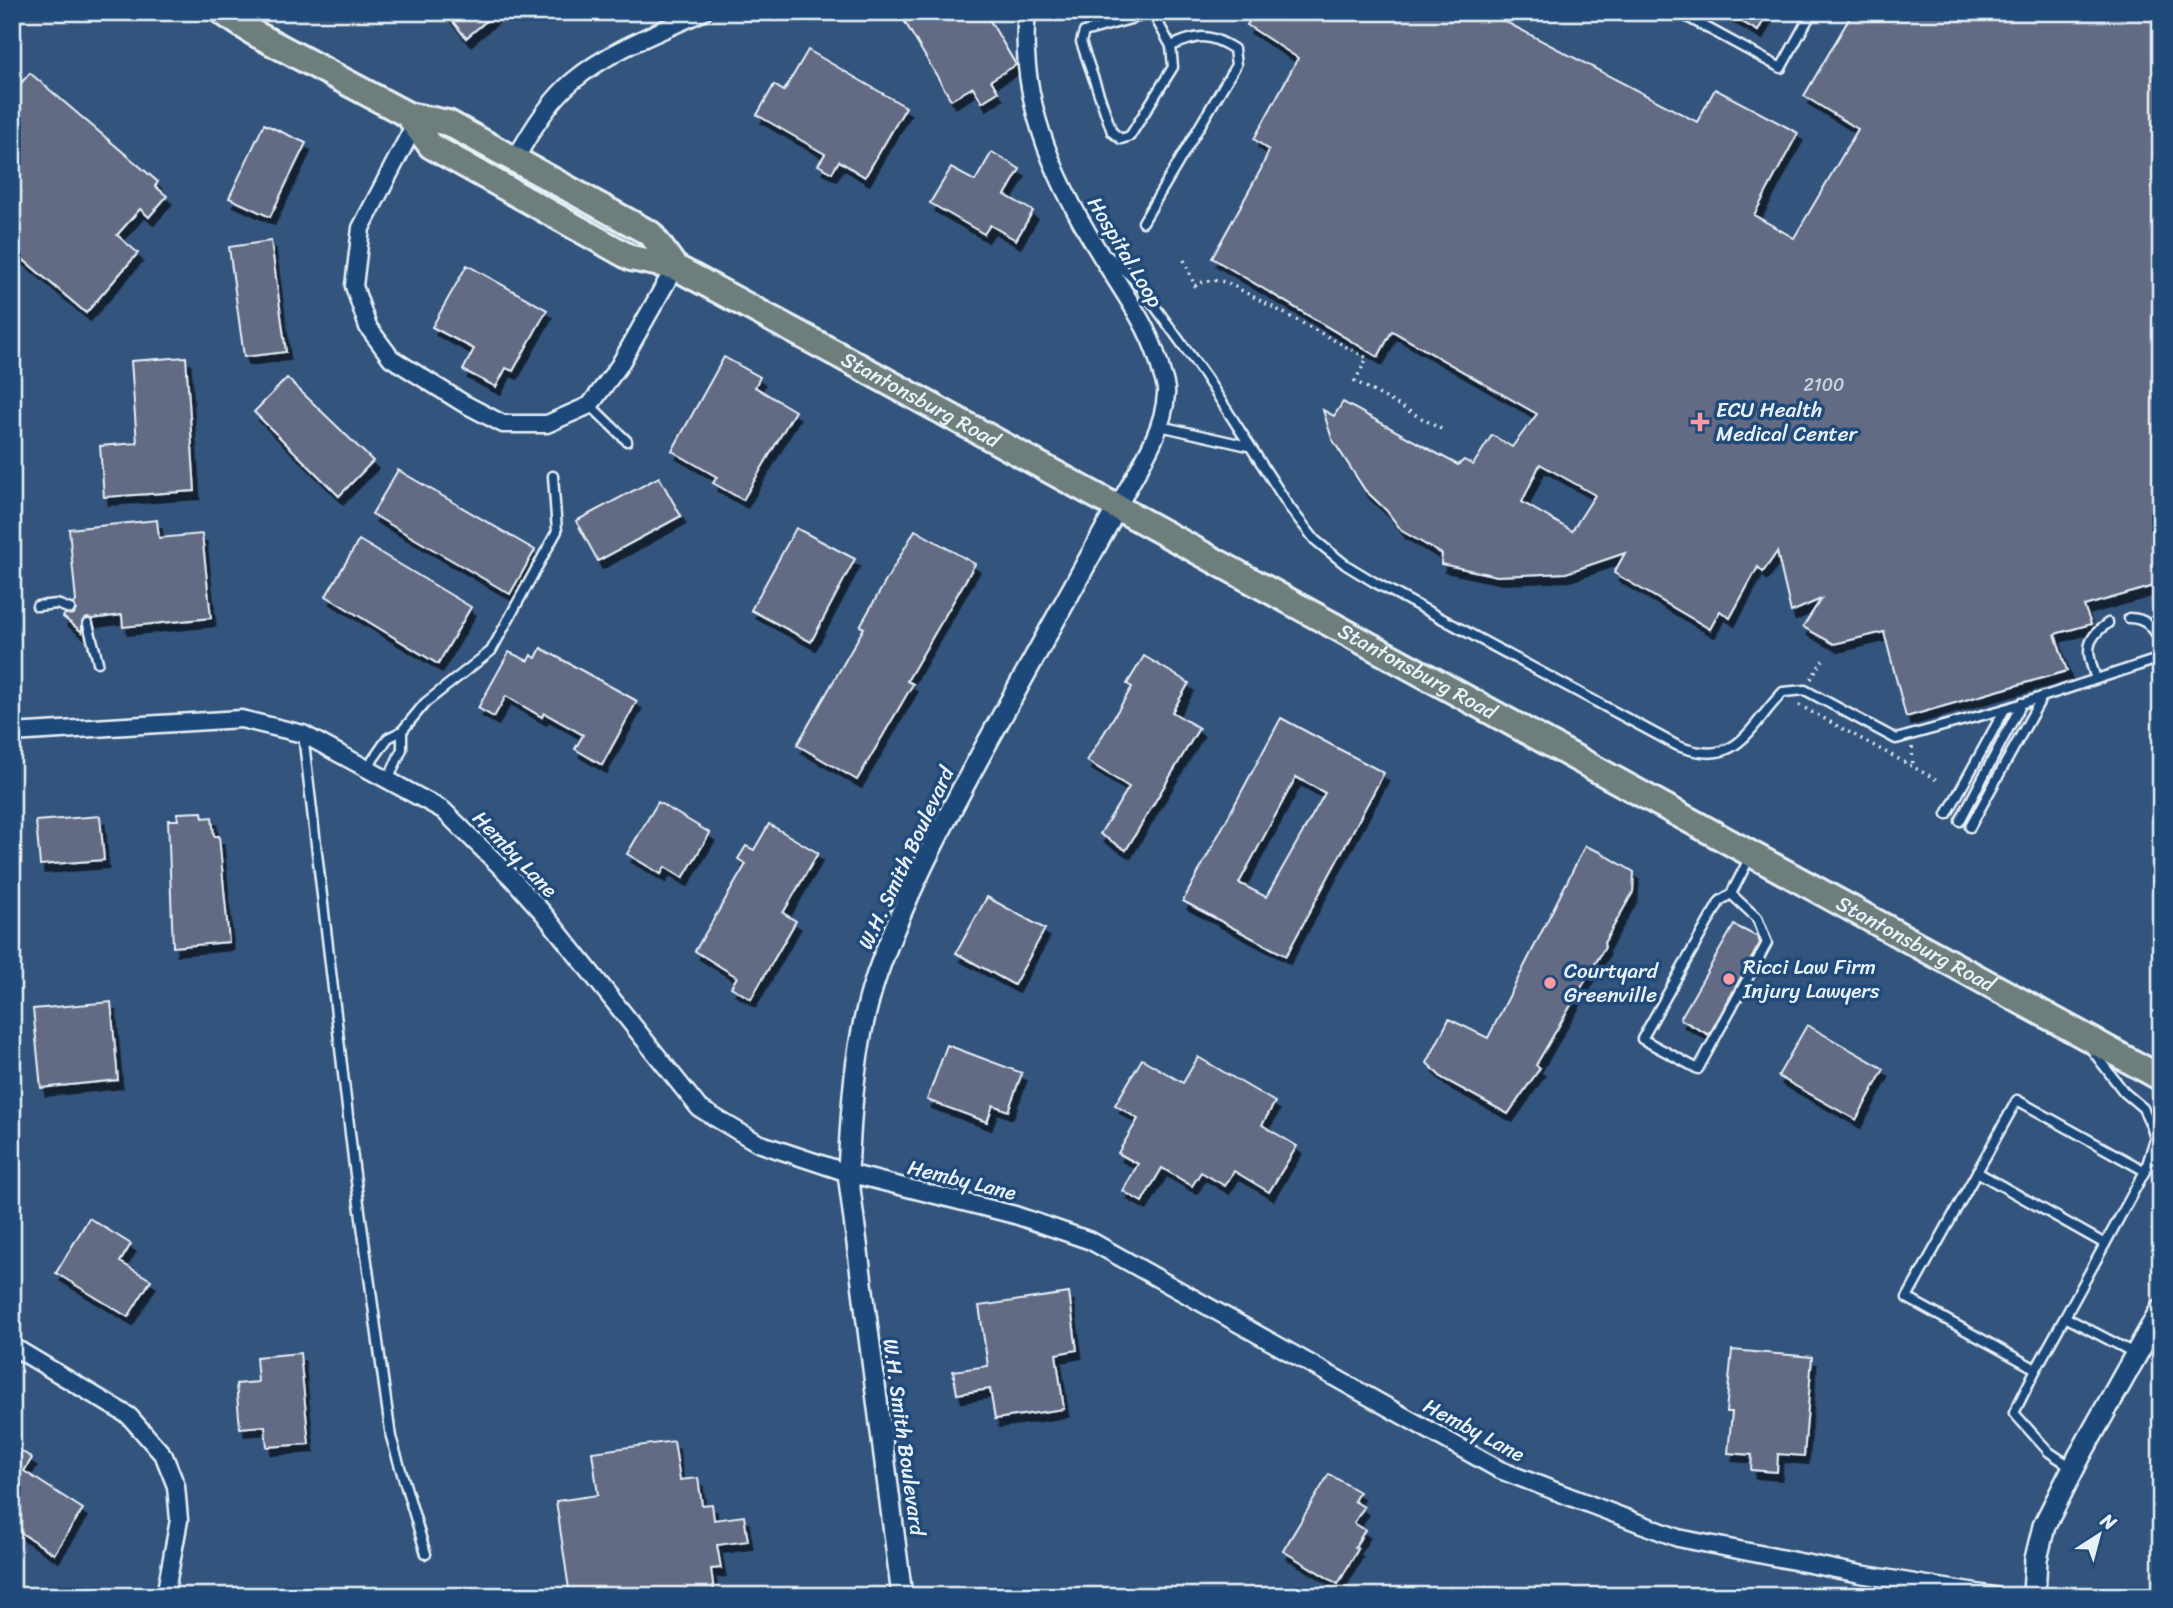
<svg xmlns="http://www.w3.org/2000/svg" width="2173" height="1608" font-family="Sriracha,sans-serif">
<defs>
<filter id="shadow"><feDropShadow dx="4.5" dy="8" stdDeviation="0" flood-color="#0009"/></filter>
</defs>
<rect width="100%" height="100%" fill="#33547d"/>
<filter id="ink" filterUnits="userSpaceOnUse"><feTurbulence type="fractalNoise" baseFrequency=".0143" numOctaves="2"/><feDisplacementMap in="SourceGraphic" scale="14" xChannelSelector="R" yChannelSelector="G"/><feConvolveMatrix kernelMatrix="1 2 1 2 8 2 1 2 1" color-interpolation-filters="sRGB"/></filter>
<g filter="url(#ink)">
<g fill="#636b84" stroke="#e8f1f8" stroke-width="2" fill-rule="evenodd" filter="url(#shadow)">
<path d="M 445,12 L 497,12 L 466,38 Z"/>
<path d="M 899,12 L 985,12 L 1016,65 L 991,80 L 998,92 L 982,102 L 973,87 L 951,100 Z"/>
<path d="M 1255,12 L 1487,12 L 1697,122 L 1715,89 L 1798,133 L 1754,215 L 1794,238 L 1858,129 L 1804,96 L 1853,12 L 2161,12 L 2161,584 L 2084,606 L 2091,624 L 2055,634 L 2067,671 L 1906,717 L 1884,632 L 1834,644 L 1803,627 L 1821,599 L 1791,612 L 1777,552 L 1763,572 L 1758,567 L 1730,618 L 1720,611 L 1710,629 L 1614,573 L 1625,553 L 1566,573 L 1497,576 L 1441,564 L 1442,554 L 1402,531 L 1386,510 L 1365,490 L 1332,439 L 1323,410 L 1334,416 L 1343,402 L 1458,465 L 1464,460 L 1473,465 L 1492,435 L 1512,447 L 1537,414 L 1392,331 L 1378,357 L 1212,258 L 1261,169 L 1269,150 L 1254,139 L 1298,58 L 1247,25 ZM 1540,464 L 1595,495 L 1572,531 L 1522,502 Z"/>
<path d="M 1725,12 L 1768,12 L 1758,31 Z"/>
<path d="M 808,50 L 906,107 L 865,177 L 839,161 L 832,173 L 818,165 L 825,154 L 757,115 L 774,85 L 784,91 Z"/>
<path d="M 30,73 L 158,182 L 155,186 L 167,196 L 149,217 L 140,209 L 117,235 L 138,253 L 86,313 L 12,250 L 12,93 Z"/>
<path d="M 264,124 L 306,143 L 270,217 L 229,198 Z"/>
<path d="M 992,152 L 1020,169 L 1005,195 L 1033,211 L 1016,240 L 990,225 L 984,234 L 930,203 L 951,168 L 975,181 Z"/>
<path d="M 271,241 L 286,352 L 244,357 L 229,247 Z"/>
<path d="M 467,265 L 547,310 L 513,371 L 506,368 L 496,387 L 463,370 L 474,349 L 432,327 Z"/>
<path d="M 186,357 L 195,491 L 104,497 L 100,446 L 137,443 L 131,361 Z"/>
<path d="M 724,357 L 760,377 L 755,387 L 795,411 L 743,500 L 713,483 L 717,477 L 672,451 Z"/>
<path d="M 287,378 L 373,461 L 339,496 L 254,412 Z"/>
<path d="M 398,470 L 535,550 L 510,594 L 372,514 Z"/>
<path d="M 659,477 L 681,516 L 598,561 L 576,521 Z"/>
<path d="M 157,520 L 159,538 L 202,534 L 211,618 L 123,627 L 122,615 L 92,619 L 87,618 L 82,622 L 82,632 L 63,617 L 65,614 L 74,614 L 76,609 L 74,604 L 76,601 L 69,529 Z"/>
<path d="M 796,528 L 855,559 L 811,642 L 751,610 Z"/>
<path d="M 915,530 L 975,564 L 907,681 L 913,684 L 857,780 L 797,745 L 864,628 L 860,626 Z"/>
<path d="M 359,540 L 471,607 L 438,664 L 326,596 Z"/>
<path d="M 541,648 L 637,701 L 602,765 L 575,749 L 583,735 L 544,713 L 542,717 L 506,696 L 494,717 L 478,708 L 509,652 L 528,661 L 531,655 L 536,658 Z"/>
<path d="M 1144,656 L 1189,683 L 1172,712 L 1199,728 L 1126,850 L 1100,834 L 1129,787 L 1087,761 L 1132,687 L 1127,684 Z"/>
<path d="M 1281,718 L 1384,773 L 1286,956 L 1183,901 ZM 1296,777 L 1325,793 L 1266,897 L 1239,883 Z"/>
<path d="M 658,802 L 710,833 L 683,878 L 665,867 L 661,874 L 627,854 Z"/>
<path d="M 202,812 L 203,818 L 212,817 L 214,836 L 219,836 L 229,942 L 173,947 L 168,820 L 178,820 L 177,813 Z"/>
<path d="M 100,816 L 104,860 L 40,865 L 36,821 Z"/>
<path d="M 769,824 L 818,853 L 783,913 L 796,921 L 751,999 L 731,987 L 737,977 L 695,951 L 746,864 L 738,859 L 746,846 L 754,850 Z"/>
<path d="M 1585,846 L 1600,852 L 1634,872 L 1633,892 L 1604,943 L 1605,947 L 1536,1065 L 1540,1068 L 1508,1114 L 1442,1078 L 1427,1063 L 1449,1019 L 1488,1038 Z"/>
<path d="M 987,897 L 1045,929 L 1014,985 L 956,953 Z"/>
<path d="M 1734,925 L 1758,937 L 1760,943 L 1709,1035 L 1680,1019 Z"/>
<path d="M 111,1002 L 118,1080 L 41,1088 L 33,1009 Z"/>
<path d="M 1807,1025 L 1884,1069 L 1856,1120 L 1778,1076 Z"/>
<path d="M 947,1045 L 1022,1073 L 1008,1111 L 993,1105 L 987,1122 L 927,1100 Z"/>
<path d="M 1198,1057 L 1275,1102 L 1262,1125 L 1297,1146 L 1269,1192 L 1234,1171 L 1225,1186 L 1201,1172 L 1192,1186 L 1162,1168 L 1142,1202 L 1123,1191 L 1138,1164 L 1118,1153 L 1138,1119 L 1115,1105 L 1142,1059 L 1183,1083 Z"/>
<path d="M 89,1218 L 131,1244 L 120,1262 L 151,1280 L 128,1317 L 56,1273 Z"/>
<path d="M 1069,1293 L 1077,1350 L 1056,1354 L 1064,1409 L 995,1419 L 990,1389 L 957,1394 L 953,1371 L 988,1366 L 979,1306 Z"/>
<path d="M 1732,1350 L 1812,1357 L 1804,1456 L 1778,1454 L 1777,1472 L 1751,1470 L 1752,1455 L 1728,1453 L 1732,1412 L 1726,1412 Z"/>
<path d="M 300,1353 L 309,1444 L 267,1447 L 265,1426 L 240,1428 L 236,1384 L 258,1382 L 256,1357 Z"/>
<path d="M 674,1441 L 680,1480 L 698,1478 L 702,1505 L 712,1504 L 714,1520 L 744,1516 L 748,1541 L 717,1545 L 721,1568 L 711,1569 L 714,1591 L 696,1593 L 697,1596 L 570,1596 L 556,1501 L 598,1495 L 592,1452 Z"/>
<path d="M 12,1445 L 32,1458 L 24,1471 L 83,1509 L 54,1554 L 12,1527 Z"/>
<path d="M 1329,1474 L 1359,1492 L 1354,1501 L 1364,1507 L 1354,1523 L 1365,1530 L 1355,1547 L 1358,1549 L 1338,1584 L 1283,1551 Z"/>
</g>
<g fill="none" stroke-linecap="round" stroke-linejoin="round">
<g stroke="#e8f1f8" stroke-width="13">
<g id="service">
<path d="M 1678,12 L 1781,68 L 1812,12"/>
<path d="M 1152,13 L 1084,32 L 1081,42 L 1112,132 L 1121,139 L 1130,136 L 1173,67 L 1171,46"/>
<path d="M 1143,222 L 1236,65 L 1234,49 C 1207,32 1198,35 1171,46 L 1152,12"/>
<path d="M 1108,256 L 1138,283 L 1205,376 L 1290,508 L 1315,540 L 1346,565 L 1374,582 L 1678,746 C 1738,769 1747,729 1783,692 L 1805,690 L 1896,739 L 2005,709 L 2161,658"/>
<path d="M 590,405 L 627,441"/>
<path d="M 1160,426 L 1248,446"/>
<path d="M 37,606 L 57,604 L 70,609"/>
<path d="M 2129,618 C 2146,618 2156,629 2161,645"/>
<path d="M 88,624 L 98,662"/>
<path d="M 2096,679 C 2087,653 2083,640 2108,623"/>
<path d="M 402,731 L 425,703 L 491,651 L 557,531 L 553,476"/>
<path d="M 303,734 L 354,1167 L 391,1437 L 426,1554"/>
<path d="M 367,768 L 388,738 L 402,731 L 402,749 L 388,780"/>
<path d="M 1947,814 L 2005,709"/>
<path d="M 1960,821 L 2022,703"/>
<path d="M 1970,827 L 2042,697"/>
<path d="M 1731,894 L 1757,918 L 1767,943 L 1698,1069 L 1642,1039 L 1720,901 L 1731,894 L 1750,857"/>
<path d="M 2092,1050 L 2124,1092 L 2143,1108 L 2151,1125 L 2155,1139 L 2145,1171"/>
<path d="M 1977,1172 L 2105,1244"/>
<path d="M 2065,1317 L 2036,1369 L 1907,1298 L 2017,1100 L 2145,1171 L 2065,1317 L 2136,1354"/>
<path d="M 2036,1369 L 2014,1413 L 2049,1452 L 2073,1468"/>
</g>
</g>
<g stroke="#e8f1f8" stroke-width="21">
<g id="minor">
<path d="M 1027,12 C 1017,106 1061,193 1110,270 C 1132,306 1152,332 1162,374 C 1164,380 1167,388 1166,394 C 1164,433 1136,472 1118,506"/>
<path d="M 415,124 L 361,228 L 354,286 L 368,327 L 391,358 L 463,403 L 503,424 L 547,424 L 590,405 L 619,366 L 675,267"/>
<path d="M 515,160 C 529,134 550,100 573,81 C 610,50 659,32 703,12"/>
<path d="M 12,733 L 241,719 L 303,734 L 443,810 L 512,878 L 544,914 L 699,1108 L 758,1143 L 848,1173 L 1015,1215 L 1091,1241 L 1500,1470 L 1678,1538 L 1860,1574 L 1995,1596"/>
<path d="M 12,1346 L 129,1416 L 164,1456 L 176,1486 L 179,1520 L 165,1596"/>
</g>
</g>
<g stroke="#e8f1f8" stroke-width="24">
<path id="tertiary" d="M 902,1596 L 848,1173 C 851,1107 855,1037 877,974 C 908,887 953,805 997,725 C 1037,652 1078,579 1118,506"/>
</g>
<g stroke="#e8f1f8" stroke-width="26">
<path id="secondary" d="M 2034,1596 L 2036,1559 L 2044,1526 L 2080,1455 L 2161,1310"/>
</g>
<g stroke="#e8f1f8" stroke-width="30">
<g id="primary">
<path d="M 222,12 L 254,33 L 408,115 L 448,123 L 651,234 L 675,267"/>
<path id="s1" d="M 408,115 L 431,146 L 631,258 L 675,267 L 846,359 L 2161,1078"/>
</g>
</g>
<g stroke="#e8f1f8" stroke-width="3.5" stroke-dasharray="2 5" stroke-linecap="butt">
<path d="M 1184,260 L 1195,286 C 1207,279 1214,279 1228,283 L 1367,358 L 1355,381 L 1441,429"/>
<path d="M 1811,679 L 1823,660"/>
<path d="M 1799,705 L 1939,781"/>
<path d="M 1912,747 L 1913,767"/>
</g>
<use href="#service" stroke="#1f4a7a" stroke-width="8"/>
<use href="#minor" stroke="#1f4a7a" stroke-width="16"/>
<use href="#tertiary" stroke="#1f4a7a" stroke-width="19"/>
<use href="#secondary" stroke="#1f4a7a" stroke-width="21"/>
<use href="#primary" stroke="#6d7e7c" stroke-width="24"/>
</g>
</g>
<g fill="#ff9aa2" stroke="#1f4a7a" stroke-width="2.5">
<path d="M1696.5 411.5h7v7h7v7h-7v7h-7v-7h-7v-7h7z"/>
<circle cx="1729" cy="979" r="7"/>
<circle cx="1550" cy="983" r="7"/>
</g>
<g text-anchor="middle" stroke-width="7" stroke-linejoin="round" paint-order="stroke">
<g font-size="18" fill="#c7d0db">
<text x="1824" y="391">2100</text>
</g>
<g font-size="21" fill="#e8f1f8" stroke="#1f4a7a">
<text transform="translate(1125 252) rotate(59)" y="7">Hospital Loop</text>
<text dy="7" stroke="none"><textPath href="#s1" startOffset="592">Stantonsburg Road</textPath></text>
<text dy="7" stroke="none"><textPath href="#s1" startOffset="1158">Stantonsburg Road</textPath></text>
<text transform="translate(515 854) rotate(46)" y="7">Hemby Lane</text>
<text transform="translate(906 858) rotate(-65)" y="7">W.H. Smith Boulevard</text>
<text dy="7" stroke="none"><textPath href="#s1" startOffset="1726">Stantonsburg Road</textPath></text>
<text transform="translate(962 1180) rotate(14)" y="7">Hemby Lane</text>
<text transform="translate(1474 1430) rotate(28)" y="7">Hemby Lane</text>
<text transform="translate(904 1437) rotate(82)" y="7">W.H. Smith Boulevard</text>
</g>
<g font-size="21" fill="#e8f1f8" stroke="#1f4a7a" text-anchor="start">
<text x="1716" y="417">ECU Health<tspan x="1716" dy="24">Medical Center</tspan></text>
<text x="1743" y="974">Ricci Law Firm<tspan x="1743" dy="24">Injury Lawyers</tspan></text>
<text x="1564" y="978">Courtyard<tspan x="1564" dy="24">Greenville</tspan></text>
</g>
</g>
<rect width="2173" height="1608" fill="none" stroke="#1f4a7a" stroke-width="42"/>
<rect x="21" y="21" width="2131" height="1566" fill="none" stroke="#e8f1f8" stroke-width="2.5" filter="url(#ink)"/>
<g transform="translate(2099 1535) rotate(36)" stroke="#1f4a7a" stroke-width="5" paint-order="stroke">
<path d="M0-5L12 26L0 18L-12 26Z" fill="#e8f1f8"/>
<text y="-10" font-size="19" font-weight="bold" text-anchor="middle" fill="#e8f1f8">N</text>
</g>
</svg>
